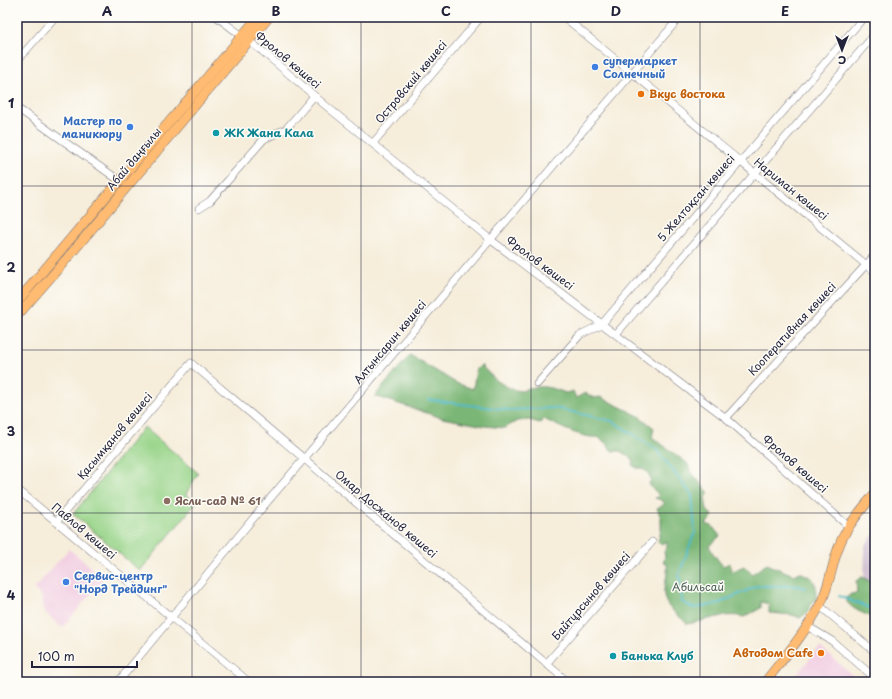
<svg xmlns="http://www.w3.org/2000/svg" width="892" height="699" font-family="'Playpen Sans',sans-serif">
<rect width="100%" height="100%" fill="#fdfcf7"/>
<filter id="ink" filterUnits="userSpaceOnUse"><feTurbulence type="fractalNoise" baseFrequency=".025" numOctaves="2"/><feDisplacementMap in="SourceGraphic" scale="8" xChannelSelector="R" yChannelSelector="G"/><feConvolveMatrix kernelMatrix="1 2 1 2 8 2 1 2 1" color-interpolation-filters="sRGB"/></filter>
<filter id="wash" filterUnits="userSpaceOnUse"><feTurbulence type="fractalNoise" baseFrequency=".012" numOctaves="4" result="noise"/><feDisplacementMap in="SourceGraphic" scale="16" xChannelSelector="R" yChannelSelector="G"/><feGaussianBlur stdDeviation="0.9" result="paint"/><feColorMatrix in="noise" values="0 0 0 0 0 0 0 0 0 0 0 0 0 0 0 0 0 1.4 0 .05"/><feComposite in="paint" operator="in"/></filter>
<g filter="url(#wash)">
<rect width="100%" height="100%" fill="#f6edda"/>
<g fill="#f2cfe2">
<path d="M 69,549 L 104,578 L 62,628 L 43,610 L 42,597 L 34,589 Z"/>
<path d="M 820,647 L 860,682 L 790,682 Z"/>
</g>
<path fill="#cfbdd0" d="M 875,533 L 875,584 L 864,579 L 865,545 Z"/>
<path fill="#98d489" stroke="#5d7b62" d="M 144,427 L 198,473 L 186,494 L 196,503 L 140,571 L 73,514 Z"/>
<g fill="#7ab675" stroke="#4e6c58">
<path d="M 410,355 L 456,383 L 473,389 L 476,370 L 481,365 C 490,376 505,389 520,391 C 523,391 526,389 529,388 C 545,385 552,388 566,393 L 573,391 L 576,398 L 585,393 L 594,398 L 600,397 L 639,416 L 654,428 L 652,437 L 688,464 L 690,471 L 709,493 L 705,498 L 707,510 L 713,516 L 706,524 L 712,526 L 720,536 L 709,546 L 714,555 L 723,566 L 730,563 L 731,572 L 744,566 L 752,574 L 767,564 L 776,568 L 794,575 L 800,572 L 812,578 L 816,586 L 816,599 L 810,606 L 808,612 L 800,618 L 793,615 L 769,613 L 769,604 L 761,602 L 761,608 L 744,617 C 724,612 707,621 687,624 C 673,609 660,606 665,583 C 667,576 668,571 667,564 L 663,563 L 665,557 L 664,552 L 667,547 L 667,542 L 660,544 L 658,542 L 661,530 L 661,518 L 657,508 L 665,504 L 661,500 L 655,498 L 659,496 C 657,492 652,489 649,484 L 651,479 L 648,473 L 642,468 L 637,468 L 632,465 L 634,460 L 620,451 L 613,451 L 610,449 L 607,444 L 598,437 C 583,439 558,426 544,419 L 540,423 L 529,420 L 517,421 L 505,428 L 485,426 L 442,418 L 375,396 Z"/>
<path d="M 862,577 L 875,584 L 875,619 C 863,612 852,611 845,599 L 851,594 L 857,593 L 856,581 Z"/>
</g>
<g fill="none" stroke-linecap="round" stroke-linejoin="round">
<g stroke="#4dbac7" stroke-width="2">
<path d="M 429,400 L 509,410 L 555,408 L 612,421 L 656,449 L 692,495 L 695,532 L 679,574 L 682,602 L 693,608 L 717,604 L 757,586 L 797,586 L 806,588"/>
<path d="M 839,596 L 875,610"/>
</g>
</g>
</g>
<g filter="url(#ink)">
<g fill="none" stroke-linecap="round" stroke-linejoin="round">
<g stroke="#6c6973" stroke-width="8">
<g id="minor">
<path d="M 217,17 L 262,51 L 325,105 L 491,240 L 726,418 L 848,526"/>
<path d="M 564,17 L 875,272"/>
<path d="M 17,61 L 55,17"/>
<path d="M 17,108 L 120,181"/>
<path d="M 373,143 L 481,17"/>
<path d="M 199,208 L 210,201 L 264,139 L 286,129 L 314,96"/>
<path d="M 616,334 L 875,34"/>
<path d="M 537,384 L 580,335 L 602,324 L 864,17"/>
<path d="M 726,418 L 875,255"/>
<path d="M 17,489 L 249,682"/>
<path d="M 56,522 L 191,363 L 568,682"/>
<path d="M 820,606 L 875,652"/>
<path d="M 807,626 L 832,641 L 875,678"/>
<path d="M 546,664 L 652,542"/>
<path d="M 118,682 L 251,521 L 680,17"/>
</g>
</g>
<g stroke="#6c6973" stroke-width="10">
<g id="major">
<path d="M 17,302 L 258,17"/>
<path d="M 17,316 L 70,255 L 269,17"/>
<path d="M 765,682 C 784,658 804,634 819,607 C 829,589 831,568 838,549 C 845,527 861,511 875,493"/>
</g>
</g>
<use href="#minor" stroke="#fff" stroke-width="7"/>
<use href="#major" stroke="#ffbb71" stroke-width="9"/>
</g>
</g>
<path fill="none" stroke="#22223b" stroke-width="1" stroke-opacity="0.55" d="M 192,17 L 192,682M 361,17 L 361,682M 531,17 L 531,682M 700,17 L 700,682M 17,186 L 875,186M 17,350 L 875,350M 17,513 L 875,513"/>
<g fill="#3f7fe0" stroke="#fdfcf7" stroke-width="1.5">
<circle cx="595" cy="67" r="4"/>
<circle cx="130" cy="127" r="4"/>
<circle cx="66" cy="582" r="4"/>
</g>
<g fill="#e8710a" stroke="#fdfcf7" stroke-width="1.5">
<circle cx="641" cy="94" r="4"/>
<circle cx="821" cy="653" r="4"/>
</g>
<g fill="#0f9aa8" stroke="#fdfcf7" stroke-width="1.5">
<circle cx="216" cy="133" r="4"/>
<circle cx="613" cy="656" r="4"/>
</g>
<circle fill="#8d6e63" stroke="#fdfcf7" stroke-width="1.5" cx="167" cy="501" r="4"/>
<g text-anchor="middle" stroke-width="3" stroke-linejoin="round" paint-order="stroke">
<g font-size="11" fill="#22223b" stroke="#fdfcf7">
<text transform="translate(288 60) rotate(40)" y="4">Фролов көшесі</text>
<text transform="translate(411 82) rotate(-50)" y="4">Островский көшесі</text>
<text transform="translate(134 159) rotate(-50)" y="4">Абай даңғылы</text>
<text transform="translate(791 189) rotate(39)" y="4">Нариман көшесі</text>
<text transform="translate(696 198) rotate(-49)" y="4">5 Желтоқсан көшесі</text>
<text transform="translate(540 263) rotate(37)" y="4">Фролов көшесі</text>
<text transform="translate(792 329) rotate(-47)" y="4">Кооперативная көшесі</text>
<text transform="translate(390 342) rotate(-50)" y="4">Алтынсарин көшесі</text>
<text transform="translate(115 436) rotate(-50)" y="4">Қасымқанов көшесі</text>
<text transform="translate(795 464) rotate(41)" y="4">Фролов көшесі</text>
<text transform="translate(386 514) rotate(40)" y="4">Омар Досжанов көшесі</text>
<text transform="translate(84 531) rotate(40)" y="4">Павлов көшесі</text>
<text transform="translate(591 596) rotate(-49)" y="4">Байтұрсынов көшесі</text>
</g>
<g font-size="11" font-weight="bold" fill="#366cbe" stroke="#fdfcf7" text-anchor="start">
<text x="603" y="65">супермаркет<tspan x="603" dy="13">Солнечный</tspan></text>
<text x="122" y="125" text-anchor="end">Мастер по<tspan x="122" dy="13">маникюру</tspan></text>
<text x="74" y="580">Сервис-центр<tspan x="74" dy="13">"Норд Трейдинг"</tspan></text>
</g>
<g font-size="11" font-weight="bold" fill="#c56008" stroke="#fdfcf7" text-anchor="start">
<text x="649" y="98">Вкус востока</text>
<text x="813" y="657" text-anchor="end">Автодом Cafe</text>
</g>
<g font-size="11" font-weight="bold" fill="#0d838f" stroke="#fdfcf7" text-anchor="start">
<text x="224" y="137">ЖК Жана Кала</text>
<text x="621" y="660">Банька Клуб</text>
</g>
<g font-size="11" font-weight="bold" fill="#785e54" stroke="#fdfcf7" text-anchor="start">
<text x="175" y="505">Ясли-сад № 61</text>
</g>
<g font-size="11" fill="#4b6056" stroke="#fdfcf7">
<text x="698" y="591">Абильсай</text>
</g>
</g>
<rect width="892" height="699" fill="none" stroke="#fdfcf7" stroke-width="44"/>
<g transform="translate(842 50) rotate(180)" stroke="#fdfcf7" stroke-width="3" paint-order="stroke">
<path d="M0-3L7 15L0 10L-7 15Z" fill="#22223b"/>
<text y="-6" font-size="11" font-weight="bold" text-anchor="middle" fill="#22223b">С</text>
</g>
<path d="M32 661v6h105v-6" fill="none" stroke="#22223b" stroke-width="2"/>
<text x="38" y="661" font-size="12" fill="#22223b" stroke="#fdfcf7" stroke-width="3" paint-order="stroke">100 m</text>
<rect x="22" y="22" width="848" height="655" fill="none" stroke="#22223b" stroke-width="1.5"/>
<g font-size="13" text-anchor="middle" font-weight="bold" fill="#22223b">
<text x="107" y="16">A</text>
<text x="276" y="16">B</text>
<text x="446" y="16">C</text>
<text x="616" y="16">D</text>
<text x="785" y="16">E</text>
<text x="11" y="108">1</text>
<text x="11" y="272">2</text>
<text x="11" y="436">3</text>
<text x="11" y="600">4</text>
</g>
</svg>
